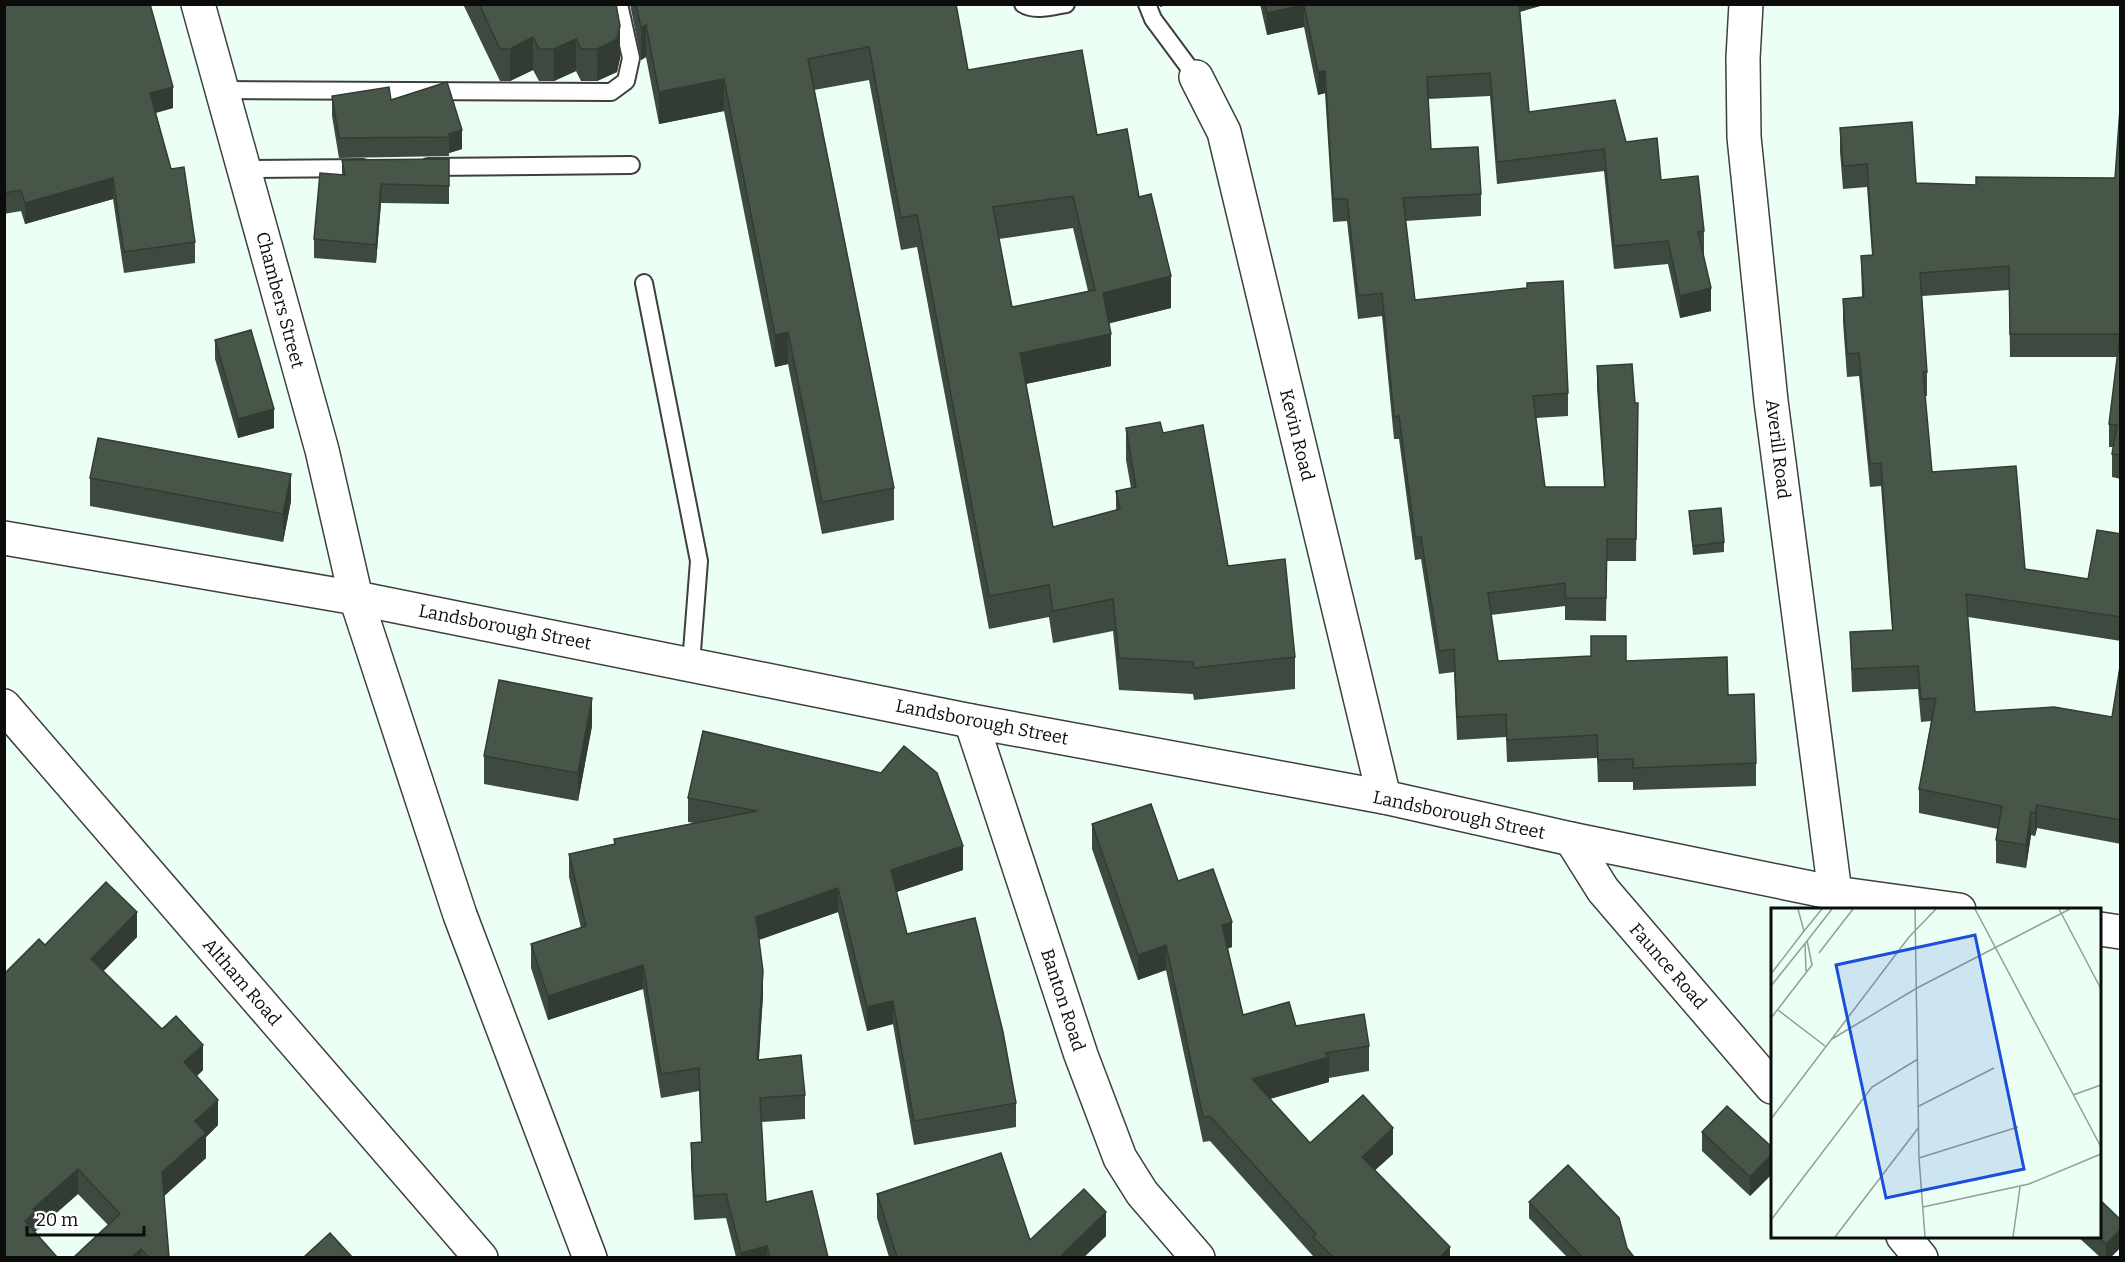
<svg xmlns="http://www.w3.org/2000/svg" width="2125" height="1262" font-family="Bitter,serif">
<rect width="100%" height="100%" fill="#ebfff5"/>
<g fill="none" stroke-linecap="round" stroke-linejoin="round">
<g stroke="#3f3f3f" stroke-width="20">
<g id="service">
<path d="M 1023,4 C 1035,12 1053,6 1066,4"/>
<path d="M 1147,4 L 1153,19 L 1196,77"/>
<path d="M 222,90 L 611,92 L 626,81 L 631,58 L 619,4"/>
<path d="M 428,167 L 631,165"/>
<path d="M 244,169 L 363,168"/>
<path d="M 644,283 L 699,561 L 691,664"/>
</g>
</g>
<g stroke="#3f3f3f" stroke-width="36">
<g id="minor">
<path d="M 198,4 L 322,450 L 356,598 L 460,915 L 590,1258"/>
<path d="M 1746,4 L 1743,58 L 1744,137 L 1771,401 L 1835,893"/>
<path d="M 1196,77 L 1224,132 L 1384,797"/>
<path d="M 4,538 L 356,598 L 971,721 L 1384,797 L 1571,839 L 1835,893 L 1959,910"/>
<path d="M 4,706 L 481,1258"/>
<path d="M 971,721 L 1081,1055 L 1120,1158 L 1142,1193 L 1198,1258"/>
<path d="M 1571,839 L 1603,890 L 1772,1087"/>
<path d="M 2100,929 L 2120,932"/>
<path d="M 1903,1236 L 1921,1258"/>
</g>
</g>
<use href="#service" stroke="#fff" stroke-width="16"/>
<use href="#minor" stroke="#fff" stroke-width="33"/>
</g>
<g fill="#3e4a3f" fill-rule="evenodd">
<path d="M 4,4 L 173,108 L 156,113 L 171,169 L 195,242 L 195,263 L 124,273 L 113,199 L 25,224 L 21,211 L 4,214 Z"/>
<path d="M 463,4 L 616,4 L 620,58 L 617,72 L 597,81 L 581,81 L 576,71 L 554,81 L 539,81 L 533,70 L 510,81 L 500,81 Z"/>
<path d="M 630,4 L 956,4 L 968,70 L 1097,135 L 1139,197 L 1171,308 L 1109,323 L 1111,366 L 1026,384 L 1053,527 L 1116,510 L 1116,491 L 1131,488 L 1126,460 L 1126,428 L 1163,433 L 1228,566 L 1295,657 L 1295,689 L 1194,700 L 1193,694 L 1119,690 L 1113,631 L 1053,643 L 1049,617 L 989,629 L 917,247 L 901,250 L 869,80 L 814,90 L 894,488 L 894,520 L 822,534 L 788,364 L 775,367 L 724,111 L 659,124 L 646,57 L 641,60 ZM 1073,228 L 1088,291 L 1012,307 L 999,239 Z"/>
<path d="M 1260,4 L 1547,4 L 1520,12 L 1529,112 L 1626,142 L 1661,180 L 1704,231 L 1704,254 L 1703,254 L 1711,311 L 1680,318 L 1668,264 L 1614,269 L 1604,171 L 1497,184 L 1490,96 L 1428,99 L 1431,149 L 1481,194 L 1481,216 L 1405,221 L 1415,300 L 1568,393 L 1568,416 L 1536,418 L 1545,487 L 1604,487 L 1597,389 L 1597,366 L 1635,403 L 1638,403 L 1636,561 L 1607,561 L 1606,621 L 1565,620 L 1565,606 L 1491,615 L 1498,661 L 1626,661 L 1728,695 L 1756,763 L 1756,786 L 1633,790 L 1633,782 L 1598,782 L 1597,758 L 1507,762 L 1506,737 L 1457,740 L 1454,672 L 1439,674 L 1421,559 L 1415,560 L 1399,439 L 1394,439 L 1382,316 L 1358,319 L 1347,221 L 1333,222 L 1325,93 L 1318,95 L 1304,27 L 1267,35 Z"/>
<path d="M 447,82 L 462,149 L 449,153 L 449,156 L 339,158 L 332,116 L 332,96 L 391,100 Z"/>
<path d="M 2121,95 L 2121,479 L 2112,477 L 2112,454 L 2113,447 L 2109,447 L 2109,424 L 2117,357 L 2010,357 L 2009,290 L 1922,296 L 1927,372 L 1927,396 L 1925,396 L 1932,472 L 2025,569 L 2088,579 L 2121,534 L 2121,641 L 1968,617 L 1975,712 L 2112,717 L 2121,660 L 2121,844 L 2037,828 L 2035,836 L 2031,835 L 2026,868 L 1996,863 L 1996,840 L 1998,829 L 1919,813 L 1919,789 L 1931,721 L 1921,722 L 1918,689 L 1852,692 L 1850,632 L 1892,630 L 1881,486 L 1870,487 L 1859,376 L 1847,377 L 1843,322 L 1843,299 L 1862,297 L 1861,256 L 1872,255 L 1867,187 L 1843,189 L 1840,152 L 1840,128 L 1916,183 L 1976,185 L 2115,178 Z"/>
<path d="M 449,159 L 449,204 L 381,203 L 376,263 L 314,258 L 314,239 L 342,174 L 342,160 Z"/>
<path d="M 215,340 L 274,428 L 238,438 L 215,359 Z"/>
<path d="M 90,478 L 291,501 L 283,542 L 90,506 Z"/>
<path d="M 1689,511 L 1724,542 L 1724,552 L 1693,555 Z"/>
<path d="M 592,726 L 578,801 L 484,784 L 484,756 Z"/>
<path d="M 703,731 L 963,870 L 896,892 L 907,934 L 1016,1103 L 1016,1127 L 914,1145 L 893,1024 L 867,1031 L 838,912 L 759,939 L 763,995 L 759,1059 L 805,1095 L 805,1119 L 761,1122 L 766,1202 L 828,1257 L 736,1257 L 726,1218 L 694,1220 L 691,1167 L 691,1143 L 701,1142 L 699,1091 L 661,1098 L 643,989 L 548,1020 L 531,968 L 531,944 L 581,928 L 569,877 L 569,854 L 614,844 L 614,839 L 694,823 L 688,822 L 688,798 Z"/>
<path d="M 1092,824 L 1178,881 L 1232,947 L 1227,949 L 1243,1015 L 1296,1026 L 1369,1046 L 1369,1071 L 1329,1078 L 1329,1082 L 1270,1099 L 1310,1143 L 1393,1154 L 1375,1170 L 1450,1257 L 1313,1257 L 1313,1256 L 1210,1141 L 1203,1142 L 1166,970 L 1138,980 L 1092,849 Z"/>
<path d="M 137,937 L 103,971 L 203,1070 L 197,1076 L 218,1125 L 206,1137 L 206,1158 L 164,1196 L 169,1257 L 74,1257 L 108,1225 L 78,1194 L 4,1257 L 45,945 Z"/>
<path d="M 1702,1132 L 1773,1148 L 1773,1173 L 1750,1196 L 1702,1151 Z"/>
<path d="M 877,1194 L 1030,1240 L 1106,1236 L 1084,1257 L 889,1257 L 877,1218 Z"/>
<path d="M 1529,1202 L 1627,1248 L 1634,1257 L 1567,1257 L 1529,1218 Z"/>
<path d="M 2121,1220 L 2121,1247 L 2111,1257 L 2100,1257 L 2077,1236 L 2100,1236 Z"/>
</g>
<g fill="#323c33">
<path d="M 1160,4 L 1170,4 L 1160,7 Z"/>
<path d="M 1518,4 L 1547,4 L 1518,12 Z"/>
<path d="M 1304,5 L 1304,27 L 1267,35 L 1267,13 Z"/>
<path d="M 646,25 L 646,57 L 641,60 L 641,28 Z"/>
<path d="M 620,26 L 620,58 L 617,72 L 597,81 L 597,49 Z"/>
<path d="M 533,37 L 533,70 L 510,81 L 510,49 Z"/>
<path d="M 576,39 L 576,71 L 554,81 L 554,49 Z"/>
<path d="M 1325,71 L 1325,93 L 1318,95 L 1318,72 Z"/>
<path d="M 724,79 L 724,111 L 659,124 L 659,92 Z"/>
<path d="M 173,87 L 173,108 L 150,114 L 150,93 Z"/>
<path d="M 462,130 L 462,149 L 449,153 L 449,134 Z"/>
<path d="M 113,178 L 113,199 L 25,224 L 25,203 Z"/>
<path d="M 381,184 L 381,203 L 376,263 L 376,245 Z"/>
<path d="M 1171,276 L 1171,308 L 1103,325 L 1103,293 Z"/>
<path d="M 1711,288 L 1711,311 L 1680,318 L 1680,296 Z"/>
<path d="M 788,332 L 788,364 L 775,367 L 775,335 Z"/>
<path d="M 1111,334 L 1111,366 L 1020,385 L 1020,353 Z"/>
<path d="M 274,409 L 274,428 L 238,438 L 238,419 Z"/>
<path d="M 291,474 L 291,501 L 283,542 L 283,514 Z"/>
<path d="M 592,698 L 592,726 L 578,801 L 578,773 Z"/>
<path d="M 2037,805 L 2037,828 L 2035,836 L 2035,813 Z"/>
<path d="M 2031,812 L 2031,835 L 2026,868 L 2026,845 Z"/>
<path d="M 963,846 L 963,870 L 891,894 L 891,870 Z"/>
<path d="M 838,888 L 838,912 L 756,941 L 756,917 Z"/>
<path d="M 137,912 L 137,937 L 91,984 L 91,959 Z"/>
<path d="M 1232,922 L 1232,947 L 1222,950 L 1222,925 Z"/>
<path d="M 1166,945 L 1166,970 L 1138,980 L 1138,955 Z"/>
<path d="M 643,965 L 643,989 L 548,1020 L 548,996 Z"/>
<path d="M 763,971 L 763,995 L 757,1083 L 757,1060 Z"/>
<path d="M 893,1001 L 893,1024 L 867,1031 L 867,1007 Z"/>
<path d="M 203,1045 L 203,1070 L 184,1087 L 184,1062 Z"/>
<path d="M 1329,1057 L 1329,1082 L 1252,1104 L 1252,1079 Z"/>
<path d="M 218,1100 L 218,1125 L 206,1137 L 206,1158 L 162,1198 L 162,1172 L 195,1121 Z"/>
<path d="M 1393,1128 L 1393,1154 L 1362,1182 L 1362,1157 Z"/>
<path d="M 1773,1153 L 1773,1173 L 1750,1196 L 1750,1177 Z"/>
<path d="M 78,1169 L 78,1194 L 35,1232 L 25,1221 L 33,1209 Z"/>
<path d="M 1106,1212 L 1106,1236 L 1084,1257 L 1062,1257 L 1062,1255 Z"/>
<path d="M 2121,1229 L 2121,1247 L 2111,1257 L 2106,1257 L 2106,1244 Z"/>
<path d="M 767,1246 L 767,1257 L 741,1257 L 741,1253 Z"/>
<path d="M 1450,1247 L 1450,1257 L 1440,1257 Z"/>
<path d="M 141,1249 L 141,1257 L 132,1257 Z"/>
</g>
<g fill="#485649" stroke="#323c33" stroke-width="1.5" fill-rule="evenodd">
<path d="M 4,4 L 150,4 L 173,87 L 150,93 L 171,169 L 184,167 L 195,242 L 124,252 L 113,178 L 25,203 L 21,190 L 4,193 Z"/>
<path d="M 479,4 L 616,4 L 620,26 L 617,39 L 597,49 L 581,49 L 576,39 L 554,49 L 539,49 L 533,37 L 510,49 L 500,49 Z"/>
<path d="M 636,4 L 956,4 L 968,70 L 1082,50 L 1097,135 L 1127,129 L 1139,197 L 1151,194 L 1171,276 L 1103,293 L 1111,334 L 1020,353 L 1053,527 L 1120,509 L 1116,491 L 1136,487 L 1126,428 L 1160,422 L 1163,433 L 1203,425 L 1228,566 L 1285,559 L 1295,657 L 1194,668 L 1193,662 L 1119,658 L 1113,599 L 1053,611 L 1049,585 L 989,596 L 917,215 L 901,218 L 869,47 L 808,59 L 894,488 L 822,502 L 788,332 L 775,335 L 724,79 L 659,92 L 646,25 L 641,28 ZM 1073,196 L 1095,290 L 1012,307 L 993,207 Z"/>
<path d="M 1265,4 L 1519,4 L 1529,112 L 1615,100 L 1626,142 L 1657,138 L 1661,180 L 1698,176 L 1704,231 L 1698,232 L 1711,288 L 1680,296 L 1668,241 L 1614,246 L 1604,149 L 1497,162 L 1490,73 L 1427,77 L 1431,149 L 1478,147 L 1481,194 L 1403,198 L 1415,300 L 1527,288 L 1527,283 L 1563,281 L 1568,393 L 1533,396 L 1545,487 L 1605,487 L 1597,366 L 1632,364 L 1635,403 L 1638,403 L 1636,539 L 1607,539 L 1606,598 L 1565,598 L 1565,583 L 1488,593 L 1498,661 L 1591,656 L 1591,636 L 1626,636 L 1626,661 L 1727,657 L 1728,695 L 1754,694 L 1756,763 L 1633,768 L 1633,759 L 1598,760 L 1597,735 L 1507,740 L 1506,714 L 1457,717 L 1454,649 L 1439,651 L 1421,537 L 1415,537 L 1399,416 L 1394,417 L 1382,293 L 1358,296 L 1347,199 L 1333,199 L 1325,71 L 1318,72 L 1304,5 L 1267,13 Z"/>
<path d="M 447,82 L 462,130 L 449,134 L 449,137 L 339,138 L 332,96 L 389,87 L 391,100 Z"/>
<path d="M 2121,95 L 2121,455 L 2112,454 L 2117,425 L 2109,424 L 2120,334 L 2010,334 L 2009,266 L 1920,273 L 1927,372 L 1923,372 L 1932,472 L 2016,466 L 2025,569 L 2088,579 L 2097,530 L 2121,534 L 2121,617 L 1966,594 L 1975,712 L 2054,707 L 2112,717 L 2121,660 L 2121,820 L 2037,805 L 2035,813 L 2031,812 L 2026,845 L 1996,840 L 2002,806 L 1919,789 L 1936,698 L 1921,699 L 1918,666 L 1852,669 L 1850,632 L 1893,630 L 1881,463 L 1870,464 L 1859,353 L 1847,354 L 1843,299 L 1864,297 L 1861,256 L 1873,255 L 1867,164 L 1843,166 L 1840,128 L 1912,122 L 1916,183 L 1976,185 L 1976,177 L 2115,178 Z"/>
<path d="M 449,159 L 449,186 L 381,184 L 376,245 L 314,239 L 320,173 L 345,175 L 342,160 Z"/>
<path d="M 251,330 L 274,409 L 238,419 L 215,340 Z"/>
<path d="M 98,438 L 291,474 L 283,514 L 90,478 Z"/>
<path d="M 1721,508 L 1724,542 L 1693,546 L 1689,511 Z"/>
<path d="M 499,680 L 592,698 L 578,773 L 484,756 Z"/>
<path d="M 703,731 L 881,773 L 904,746 L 937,773 L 963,846 L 891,870 L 907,934 L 975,918 L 1003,1032 L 1016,1103 L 914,1121 L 893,1001 L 867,1007 L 838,888 L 756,917 L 763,971 L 757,1060 L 801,1055 L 805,1095 L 760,1098 L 766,1202 L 812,1191 L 828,1257 L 770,1257 L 767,1246 L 741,1253 L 726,1194 L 694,1196 L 691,1143 L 702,1142 L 699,1068 L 661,1074 L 643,965 L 548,996 L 531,944 L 586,926 L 569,854 L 615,844 L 614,839 L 757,811 L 688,798 Z"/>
<path d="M 1151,804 L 1178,881 L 1213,869 L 1232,922 L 1222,925 L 1243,1015 L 1289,1002 L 1296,1026 L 1364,1014 L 1369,1046 L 1325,1053 L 1329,1057 L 1252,1079 L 1310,1143 L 1363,1095 L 1393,1128 L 1362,1157 L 1450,1247 L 1440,1257 L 1333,1257 L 1313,1237 L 1316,1234 L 1210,1116 L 1203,1117 L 1166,945 L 1138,955 L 1092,824 Z"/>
<path d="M 106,882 L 137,912 L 91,959 L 162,1029 L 176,1016 L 203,1045 L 184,1062 L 218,1100 L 195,1121 L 206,1133 L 162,1172 L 169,1257 L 148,1257 L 141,1249 L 132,1257 L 74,1257 L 120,1214 L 78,1169 L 33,1209 L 35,1212 L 25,1221 L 57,1257 L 4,1257 L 4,974 L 39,939 L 45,945 Z"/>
<path d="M 1727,1106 L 1773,1148 L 1773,1153 L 1750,1177 L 1702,1132 Z"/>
<path d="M 1001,1153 L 1030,1240 L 1084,1189 L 1106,1212 L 1062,1255 L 1064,1257 L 897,1257 L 877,1194 Z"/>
<path d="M 1568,1165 L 1619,1218 L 1627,1248 L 1634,1257 L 1582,1257 L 1529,1202 Z"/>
<path d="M 2100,1200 L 2121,1220 L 2121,1229 L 2106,1244 L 2097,1236 L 2100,1236 Z"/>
<path d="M 330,1233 L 352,1257 L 304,1257 Z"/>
</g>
<g text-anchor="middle" stroke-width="6" stroke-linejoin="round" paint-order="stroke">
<g font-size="18" fill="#0c0c0c" stroke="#fff">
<text transform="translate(280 300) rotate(75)" y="6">Chambers Street</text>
<text transform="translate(1297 435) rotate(76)" y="6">Kevin Road</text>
<text transform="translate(1778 449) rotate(83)" y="6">Averill Road</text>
<text transform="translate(505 627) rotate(11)" y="6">Landsborough Street</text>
<text transform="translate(982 722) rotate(11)" y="6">Landsborough Street</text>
<text transform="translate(1459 815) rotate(12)" y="6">Landsborough Street</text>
<text transform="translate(1668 966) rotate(49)" y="6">Faunce Road</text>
<text transform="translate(242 982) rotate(49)" y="6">Altham Road</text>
<text transform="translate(1063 1000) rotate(72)" y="6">Banton Road</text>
</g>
</g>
<g transform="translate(1771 908)">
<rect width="330" height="330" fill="#ebfff5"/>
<path fill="none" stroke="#929e98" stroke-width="1.5" d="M 144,1 L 148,250 L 154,329M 204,1 L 330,239M 288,1 L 330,81M 33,23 L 51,1M 36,33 L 61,1M 34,36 L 35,63M 48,45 L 82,1M 0,66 L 33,23 L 27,1M 0,78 L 36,33M 7,102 L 54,138M 0,110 L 41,57 L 36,32M 61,131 L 146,80 L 299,1M 302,187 L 330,177M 148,198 L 223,160M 0,211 L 138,29 L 165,1M 148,250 L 247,219M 152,299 L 258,276 L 330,246M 0,312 L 101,179 L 147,151M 64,329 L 148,219M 242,329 L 249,279"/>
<path fill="#1d4ed8" fill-opacity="0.15" stroke="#1d4ed8" stroke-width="3" d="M 204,27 L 253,261 L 115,290 L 65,57 Z"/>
<rect width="330" height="330" fill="none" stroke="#0c0c0c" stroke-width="3"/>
</g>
<rect width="2125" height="1262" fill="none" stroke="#0c0c0c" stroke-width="12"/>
<path d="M27 1226v9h117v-9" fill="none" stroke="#0c0c0c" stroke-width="3"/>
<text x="36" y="1226" font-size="18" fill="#0c0c0c" stroke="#ffffff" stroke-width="4.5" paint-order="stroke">20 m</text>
</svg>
